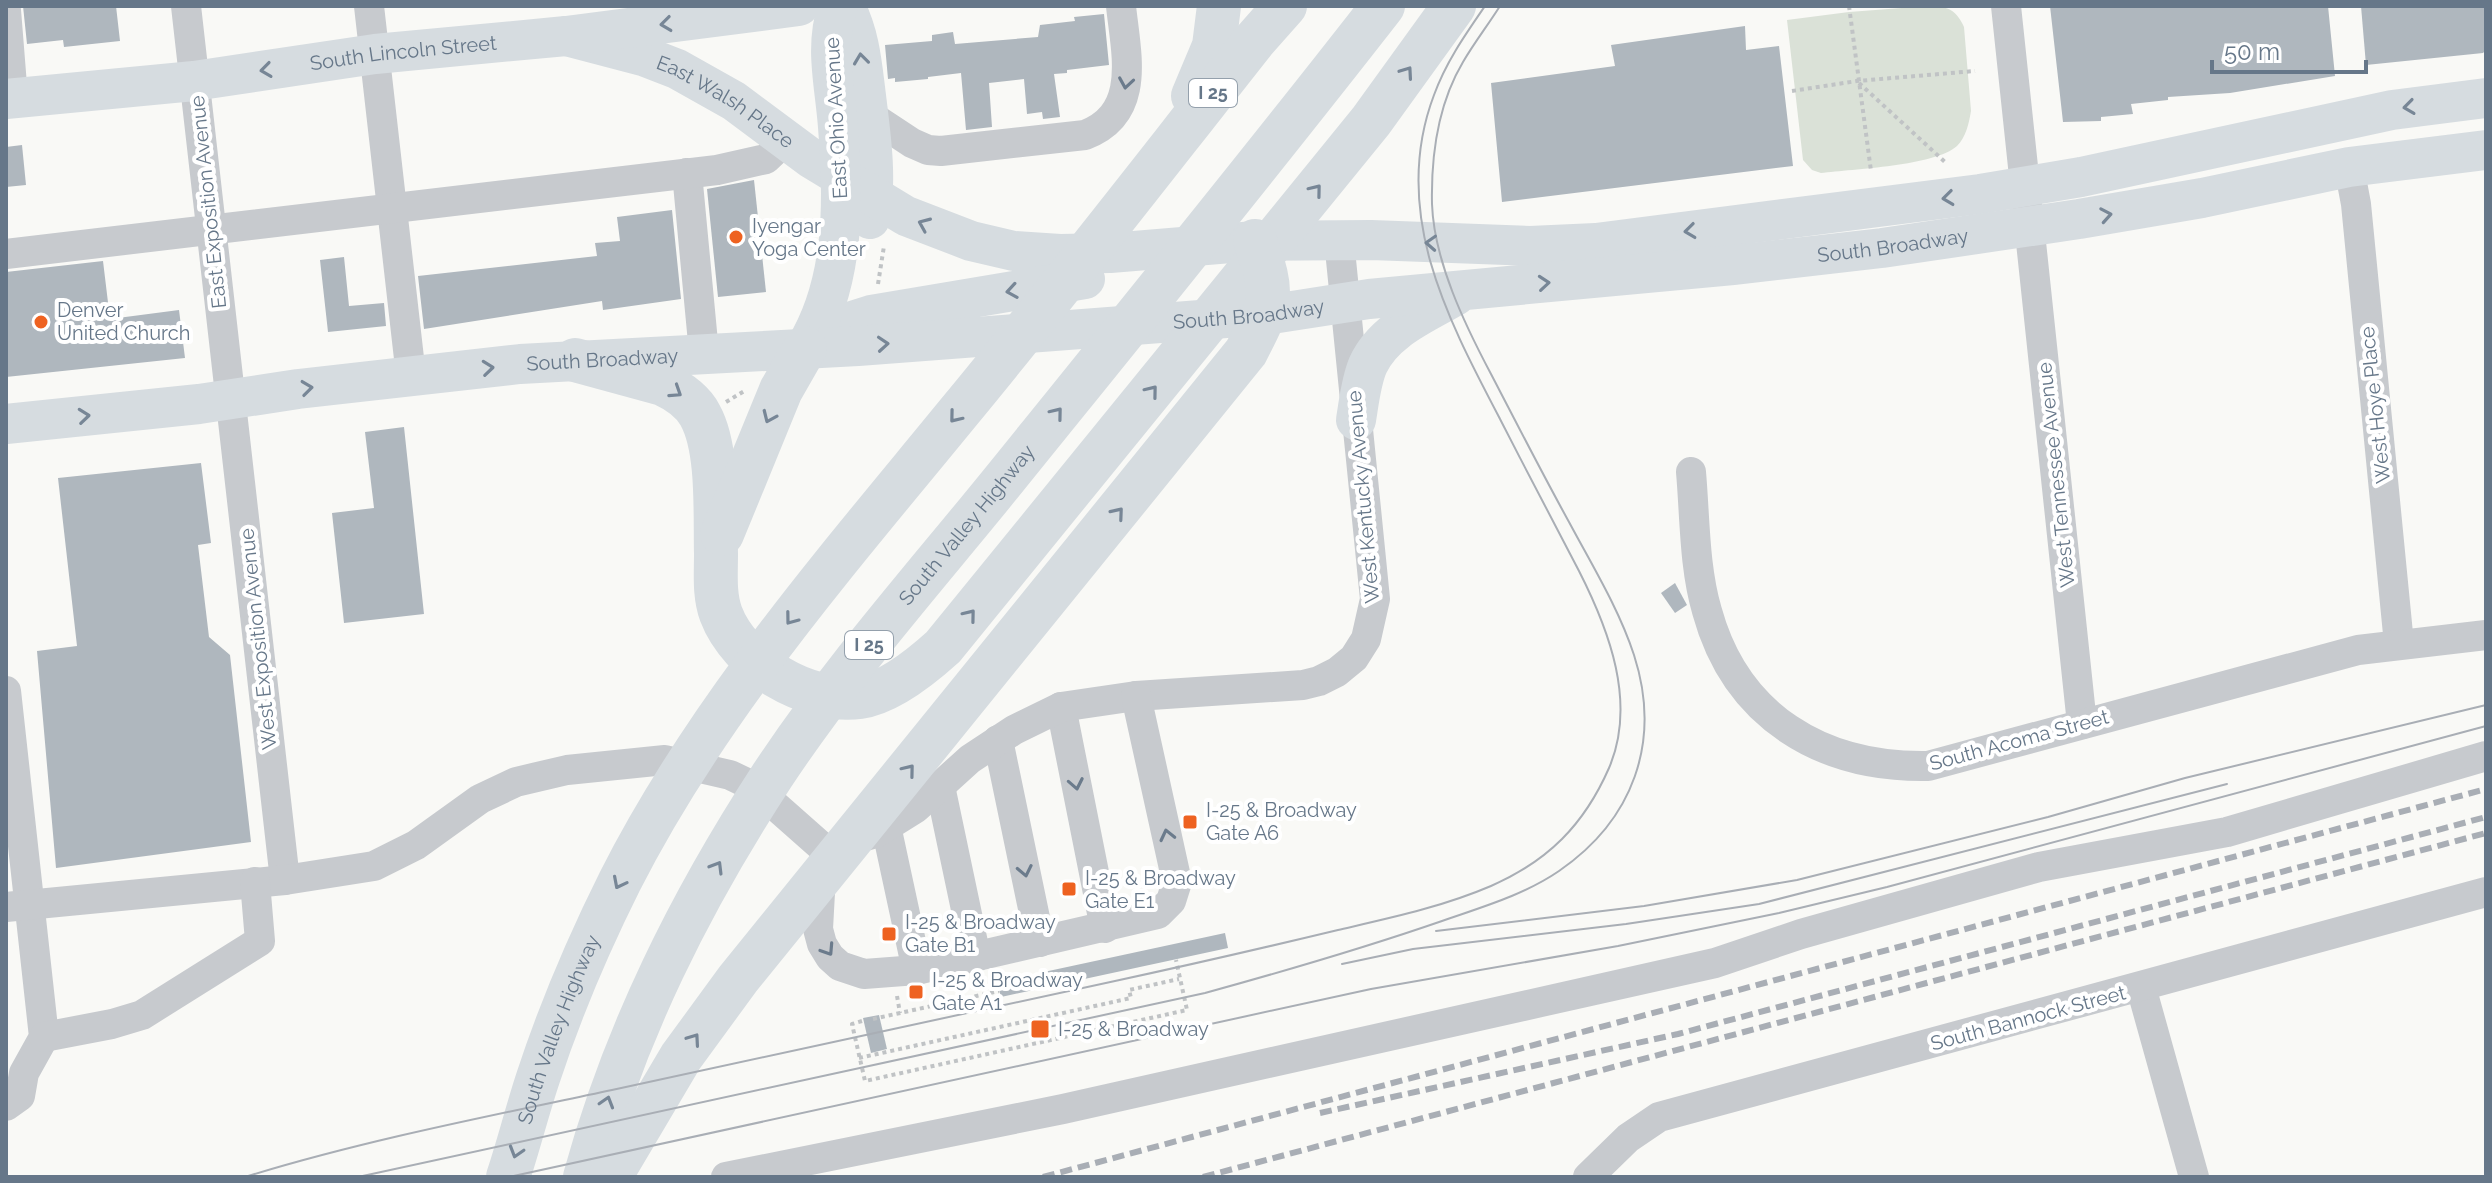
<svg xmlns="http://www.w3.org/2000/svg" width="2492" height="1183" font-family="Raleway,sans-serif">
<rect width="100%" height="100%" fill="#f9f9f6"/>
<path fill="#dae1d7" d="M 1928,6 C 1947,6 1956,9 1964,27 L 1971,111 C 1969,123 1966,137 1957,146 C 1935,166 1853,169 1821,173 L 1812,170 L 1803,160 L 1787,20 L 1849,12 Z"/>
<g fill="#afb7be">
<path d="M 23,6 L 116,6 L 120,41 L 64,47 L 63,40 L 27,44 Z"/>
<path d="M 2050,6 L 2328,6 L 2335,76 L 2230,93 L 2168,97 L 2168,100 L 2131,104 L 2133,114 L 2101,117 L 2101,121 L 2063,122 Z"/>
<path d="M 2361,6 L 2486,6 L 2486,50 L 2483,53 L 2366,65 Z"/>
<path d="M 1104,14 L 1109,65 L 1067,70 L 1067,73 L 1054,74 L 1060,117 L 1043,119 L 1042,112 L 1027,114 L 1024,79 L 989,83 L 992,127 L 966,130 L 961,73 L 928,77 L 928,79 L 895,82 L 895,78 L 888,79 L 885,45 L 932,41 L 932,35 L 953,32 L 955,44 L 1038,37 L 1040,25 L 1075,21 L 1074,17 Z"/>
<path d="M 1745,26 L 1746,50 L 1779,46 L 1793,166 L 1502,202 L 1491,83 L 1615,66 L 1611,45 Z"/>
<path d="M 22,145 L 26,185 L 6,187 L 6,147 Z"/>
<path d="M 754,180 L 766,292 L 718,297 L 707,189 Z"/>
<path d="M 672,210 L 681,299 L 603,310 L 602,301 L 424,329 L 418,276 L 597,256 L 595,243 L 620,241 L 617,217 Z"/>
<path d="M 344,257 L 349,306 L 384,303 L 386,326 L 328,332 L 320,260 Z"/>
<path d="M 103,261 L 110,319 L 179,310 L 185,358 L 6,377 L 6,272 Z"/>
<path d="M 404,427 L 424,614 L 344,623 L 332,513 L 374,508 L 365,432 Z"/>
<path d="M 201,463 L 211,543 L 198,545 L 209,637 L 230,655 L 251,842 L 56,868 L 37,651 L 77,646 L 58,478 Z"/>
<path d="M 1675,583 L 1687,605 L 1675,613 L 1661,593 Z"/>
<path d="M 1225,933 L 1228,948 L 1001,997 L 997,982 Z"/>
<path d="M 879,1015 L 887,1049 L 871,1053 L 863,1018 Z"/>
</g>
<g fill="none" stroke-linecap="round" stroke-linejoin="round">
<g stroke="#c0c3c5" stroke-width="4" stroke-dasharray="4 4" stroke-linecap="butt">
<path d="M 1849,6 L 1871,171"/>
<path d="M 1859,83 L 1945,162"/>
<path d="M 1792,91 L 1857,81 L 1975,71"/>
<path d="M 878,284 L 884,246"/>
<path d="M 726,402 L 746,390"/>
<path d="M 897,996 L 900,1013"/>
<path d="M 873,1019 L 999,991"/>
<path d="M 862,1021 L 852,1024 L 865,1081 L 1187,1010 L 1176,960"/>
<path d="M 859,1058 L 1131,998 L 1129,990 L 1179,979"/>
</g>
<g stroke="#c7cace" stroke-width="30">
<path d="M 186,6 L 285,880"/>
<path d="M 369,6 L 411,376"/>
<path d="M 2006,6 L 2082,724"/>
<path d="M 6,10 L 13,98"/>
<path d="M 868,114 L 912,143 L 928,150 L 941,151 L 1085,135 C 1142,113 1126,54 1121,6"/>
<path d="M 2349,167 L 2356,204 L 2399,644"/>
<path d="M 687,173 L 704,353"/>
<path d="M 6,254 L 717,170 L 766,159 L 786,140"/>
<path d="M 1691,472 C 1695,517 1694,567 1707,611 C 1736,717 1822,768 1928,766 L 2358,650 L 2486,635"/>
<path d="M 6,691 L 44,1037 L 24,1073 L 20,1096 L 6,1106"/>
<path d="M 1061,707 L 1105,928"/>
<path d="M 998,740 L 1040,942"/>
<path d="M 940,786 L 976,957"/>
<path d="M 886,826 L 917,970"/>
<path d="M 858,838 L 876,833 L 916,808 L 970,759 L 1014,730 L 1061,707 L 1136,696 L 1303,685 L 1319,681 L 1337,672 L 1354,658 L 1366,639 L 1375,599 L 1339,240"/>
<path d="M 821,874 L 818,929 L 822,944 L 830,957 L 840,966 L 864,974 L 917,970 L 1158,914 L 1171,901 L 1177,882 L 1136,696"/>
<path d="M 6,907 L 285,880 L 374,866 L 416,845 L 480,799 L 516,782 L 567,770 L 665,760 L 730,775 L 753,786 L 822,847"/>
<path d="M 2141,987 L 2194,1177"/>
<path d="M 44,1037 L 112,1024 L 142,1015 L 260,941 L 255,882"/>
<path d="M 726,1177 L 1063,1109 L 1715,963 L 1801,934 L 2039,867 L 2227,832 L 2486,756"/>
<path d="M 1588,1177 L 1628,1138 L 1659,1117 L 2486,892"/>
</g>
<g stroke="#d6dce0" stroke-width="40">
<path d="M 845,6 C 860,35 862,64 866,96 C 871,137 877,177 870,219"/>
<path id="s1" d="M 566,36 L 646,57 L 677,69 L 734,101 L 812,159 L 906,216 L 971,241 L 1014,251 L 1060,254 L 1110,253 L 1255,241 L 1371,240 L 1530,246 L 1596,243 L 1980,194 L 2081,177 L 2392,110 L 2486,98"/>
<path id="s2" d="M 6,99 L 194,81 L 375,54 L 566,36 L 799,6"/>
<path d="M 814,342 L 852,321 L 871,315 L 1085,279"/>
<path d="M 805,348 C 845,283 844,201 838,127 C 835,84 824,48 838,6"/>
<path d="M 1356,420 C 1359,402 1361,381 1368,365 C 1384,330 1424,314 1455,296"/>
<path id="s3" d="M 6,424 L 199,404 L 298,389 L 520,364 L 858,346 L 1266,315 L 1369,299 L 1733,265 L 1882,248 L 2079,219 L 2202,198 L 2349,167 L 2486,150"/>
</g>
<g stroke="#d6dce0" stroke-width="44">
<path d="M 1193,96 L 1214,46 L 1219,6"/>
<path d="M 575,360 L 663,384 C 678,391 692,400 700,415 C 719,449 715,514 716,554 C 716,574 714,595 721,614 C 740,664 807,704 860,697 C 889,693 922,666 943,647 L 1371,121 L 1454,6"/>
<path d="M 722,534 L 781,390 L 805,348"/>
<path id="s4" d="M 508,1177 C 519,1144 527,1111 538,1078 C 560,1011 588,945 620,881 C 707,709 837,561 958,413 C 1059,291 1156,165 1254,41 L 1285,6"/>
<path id="s5" d="M 585,1177 C 625,1032 690,902 772,776 C 842,670 927,575 1007,476 C 1133,320 1260,164 1383,6"/>
<path d="M 610,1177 L 681,1057 L 738,979 L 1246,352 C 1272,302 1275,295 1255,241"/>
</g>
<g stroke="#a9aeb5" stroke-width="2">
<path d="M 1436,931 L 1644,906 L 1797,880 L 2048,817 L 2185,778 L 2486,705"/>
<path d="M 1342,964 L 1413,949 L 1626,924 L 1759,904 L 2227,784"/>
<path d="M 245,1177 C 365,1140 490,1116 612,1090 C 780,1054 947,1017 1115,981 C 1189,965 1263,948 1338,930 C 1390,918 1442,907 1491,886 C 1548,861 1584,825 1609,768 C 1637,703 1609,630 1579,571 C 1553,521 1526,470 1500,419 C 1447,318 1390,211 1434,95 C 1446,62 1465,35 1485,6"/>
<path d="M 358,1177 L 1205,993 C 1285,971 1364,948 1442,921 C 1482,907 1524,895 1559,871 C 1633,820 1662,742 1634,655 C 1619,609 1592,565 1569,522 C 1542,473 1517,424 1491,374 C 1465,325 1434,261 1432,204 C 1431,156 1438,104 1463,62 C 1474,43 1488,25 1500,6"/>
<path d="M 509,1177 L 1371,989 L 1618,946 L 1779,913 L 1887,887 L 2486,726"/>
</g>
<g stroke="#a9aeb5" stroke-width="6" stroke-dasharray="12 6" stroke-linecap="butt">
<path d="M 1320,1113 L 1678,1034 L 2486,817"/>
<path d="M 1043,1177 L 2486,789"/>
<path d="M 1203,1177 L 2486,833"/>
</g>
</g>
<defs><path id="oneway-chevron" d="M-2-3.5L2.5 0L-2 3.5" fill="none" stroke-width="1.6" stroke-linecap="round" stroke-linejoin="round" transform="scale(2)"/></defs>
<g stroke="#778696">
<use href="#oneway-chevron" transform="translate(666 24) rotate(173)"/>
<use href="#oneway-chevron" transform="translate(861 59) rotate(-97)"/>
<use href="#oneway-chevron" transform="translate(266 70) rotate(172)"/>
<use href="#oneway-chevron" transform="translate(1407 72) rotate(-55)"/>
<use href="#oneway-chevron" transform="translate(2409 107) rotate(172)"/>
<use href="#oneway-chevron" transform="translate(1316 190) rotate(-51)"/>
<use href="#oneway-chevron" transform="translate(1948 198) rotate(173)"/>
<use href="#oneway-chevron" transform="translate(2106 215) rotate(-10)"/>
<use href="#oneway-chevron" transform="translate(924 224) rotate(-157)"/>
<use href="#oneway-chevron" transform="translate(1690 231) rotate(173)"/>
<use href="#oneway-chevron" transform="translate(1431 243) rotate(-177)"/>
<use href="#oneway-chevron" transform="translate(1544 283) rotate(-5)"/>
<use href="#oneway-chevron" transform="translate(1012 291) rotate(171)"/>
<use href="#oneway-chevron" transform="translate(883 344) rotate(-4)"/>
<use href="#oneway-chevron" transform="translate(488 368) rotate(-6)"/>
<use href="#oneway-chevron" transform="translate(307 388) rotate(-7)"/>
<use href="#oneway-chevron" transform="translate(1152 391) rotate(-51)"/>
<use href="#oneway-chevron" transform="translate(676 392) rotate(33)"/>
<use href="#oneway-chevron" transform="translate(1057 413) rotate(-51)"/>
<use href="#oneway-chevron" transform="translate(84 416) rotate(-6)"/>
<use href="#oneway-chevron" transform="translate(769 417) rotate(114)"/>
<use href="#oneway-chevron" transform="translate(955 417) rotate(129)"/>
<use href="#oneway-chevron" transform="translate(1118 513) rotate(-50)"/>
<use href="#oneway-chevron" transform="translate(970 615) rotate(-51)"/>
<use href="#oneway-chevron" transform="translate(791 619) rotate(127)"/>
<use href="#oneway-chevron" transform="translate(909 770) rotate(-51)"/>
<use href="#oneway-chevron" transform="translate(717 867) rotate(-59)"/>
<use href="#oneway-chevron" transform="translate(619 883) rotate(117)"/>
<use href="#oneway-chevron" transform="translate(694 1039) rotate(-55)"/>
<use href="#oneway-chevron" transform="translate(607 1102) rotate(-73)"/>
<use href="#oneway-chevron" transform="translate(516 1152) rotate(107)"/>
</g>
<g stroke="#6b7b8c">
<use href="#oneway-chevron" transform="translate(1126 83) rotate(99)"/>
<use href="#oneway-chevron" transform="translate(1076 784) rotate(79)"/>
<use href="#oneway-chevron" transform="translate(1167 835) rotate(-103)"/>
<use href="#oneway-chevron" transform="translate(1025 871) rotate(78)"/>
<use href="#oneway-chevron" transform="translate(828 950) rotate(57)"/>
</g>
<g fill="#ee6221" stroke="#fff" stroke-width="3">
<circle cx="736" cy="237" r="8"/>
<circle cx="41" cy="322" r="8"/>
<rect x="1182" y="814" width="16" height="16" rx="4"/>
<rect x="1061" y="881" width="16" height="16" rx="4"/>
<rect x="881" y="926" width="16" height="16" rx="4"/>
<rect x="908" y="984" width="16" height="16" rx="4"/>
<rect x="1030" y="1019" width="20" height="20" rx="4"/>
</g>
<g text-anchor="middle" stroke-width="8" stroke-linejoin="round" paint-order="stroke">
<g fill="#fff" stroke="#94a0ac" stroke-width="2">
<rect x="1189" y="79" width="48" height="28" rx="6"/>
<rect x="845" y="631" width="48" height="28" rx="6"/>
</g>
<g font-size="18" font-weight="bold" fill="#667789">
<text x="1213" y="99">I 25</text>
<text x="869" y="651">I 25</text>
</g>
<g font-size="20" fill="#667789" stroke="#fff">
<text dy="7" stroke="none"><textPath href="#s2" startOffset="400">South Lincoln Street</textPath></text>
<text dy="7" stroke="none"><textPath href="#s1" startOffset="174">East Walsh Place</textPath></text>
<text transform="translate(836 118) rotate(-93)" y="7">East Ohio Avenue</text>
<text transform="translate(208 202) rotate(-96)" y="7">East Exposition Avenue</text>
<text dy="7" stroke="none"><textPath href="#s3" startOffset="1896">South Broadway</textPath></text>
<text dy="7" stroke="none"><textPath href="#s3" startOffset="1248">South Broadway</textPath></text>
<text dy="7" stroke="none"><textPath href="#s3" startOffset="600">South Broadway</textPath></text>
<text transform="translate(2375 405) rotate(-96)" y="7">West Hoye Place</text>
<text transform="translate(2056 475) rotate(-96)" y="7">West Tennessee Avenue</text>
<text transform="translate(1363 497) rotate(-95)" y="7">West Kentucky Avenue</text>
<text dy="7" stroke="none"><textPath href="#s5" startOffset="762">South Valley Highway</textPath></text>
<text transform="translate(258 639) rotate(-96)" y="7">West Exposition Avenue</text>
<text transform="translate(2019 740) rotate(-15)" y="7">South Acoma Street</text>
<text transform="translate(2028 1018) rotate(-15)" y="7">South Bannock Street</text>
<text dy="7" stroke="none"><textPath href="#s4" startOffset="156">South Valley Highway</textPath></text>
</g>
<g font-size="20" fill="#667789" stroke="#fff" text-anchor="start">
<text x="752" y="233">Iyengar<tspan x="752" dy="23">Yoga Center</tspan></text>
<text x="57" y="317">Denver<tspan x="57" dy="23">United Church</tspan></text>
<text x="1206" y="817">I-25 &amp; Broadway<tspan x="1206" dy="23">Gate A6</tspan></text>
<text x="1085" y="885">I-25 &amp; Broadway<tspan x="1085" dy="23">Gate E1</tspan></text>
<text x="905" y="929">I-25 &amp; Broadway<tspan x="905" dy="23">Gate B1</tspan></text>
<text x="932" y="987">I-25 &amp; Broadway<tspan x="932" dy="23">Gate A1</tspan></text>
<text x="1058" y="1036">I-25 &amp; Broadway</text>
</g>
</g>
<rect width="2492" height="1183" fill="none" stroke="#667789" stroke-width="16"/>
<path d="M2212 60v12h154v-12" fill="none" stroke="#667789" stroke-width="4"/>
<text x="2224" y="60" font-size="24" fill="#667789" stroke="#ffffff" stroke-width="6" paint-order="stroke">50 m</text>
</svg>
